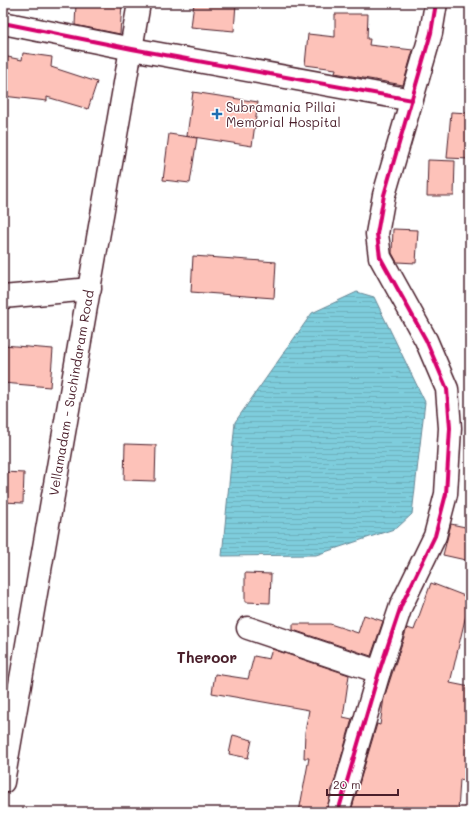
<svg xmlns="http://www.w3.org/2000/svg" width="473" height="815" font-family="Mali,sans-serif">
<defs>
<pattern id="water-rules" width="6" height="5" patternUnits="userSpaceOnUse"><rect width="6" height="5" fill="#7ecddc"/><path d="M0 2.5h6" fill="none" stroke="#6eb0bd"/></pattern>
</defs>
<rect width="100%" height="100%" fill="#fff"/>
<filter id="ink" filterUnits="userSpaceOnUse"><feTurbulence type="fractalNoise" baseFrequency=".025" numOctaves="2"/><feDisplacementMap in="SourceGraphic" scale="8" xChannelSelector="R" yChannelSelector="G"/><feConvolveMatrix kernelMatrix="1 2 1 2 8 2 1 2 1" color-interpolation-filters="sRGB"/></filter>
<g filter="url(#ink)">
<path fill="url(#water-rules)" stroke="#698795" d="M 357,292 L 374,297 L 425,402 L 412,514 L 397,528 L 316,555 L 222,556 L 235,422 L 312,313 Z"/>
<g fill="#fdc2b9" stroke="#4a1f2b">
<path d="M 76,3 L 122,3 L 120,34 L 75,25 Z"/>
<path d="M 194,3 L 236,3 L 234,31 L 191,27 Z"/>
<path d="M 335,14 L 368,14 L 367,39 L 370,39 L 369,45 L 413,50 L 403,85 L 335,73 L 336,69 L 305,65 L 308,34 L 335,37 Z"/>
<path d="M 23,53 L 52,57 L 51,67 L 97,82 L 88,109 L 47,97 L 47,101 L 3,96 L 3,56 L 22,60 Z"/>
<path d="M 193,92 L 258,102 L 252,146 L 187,136 Z"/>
<path d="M 451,112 L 470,113 L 470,159 L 447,158 Z"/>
<path d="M 169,134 L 197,138 L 190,183 L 163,180 Z"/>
<path d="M 428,160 L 455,161 L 454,196 L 427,196 Z"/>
<path d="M 393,229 L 418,230 L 416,263 L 397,262 L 392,253 Z"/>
<path d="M 193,256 L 276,262 L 274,298 L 191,292 Z"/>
<path d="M 3,345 L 53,349 L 50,387 L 3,383 Z"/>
<path d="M 125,444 L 156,445 L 155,481 L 124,480 Z"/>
<path d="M 3,472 L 24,473 L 23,503 L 3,502 Z"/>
<path d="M 451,524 L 470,528 L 470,561 L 443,555 Z"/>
<path d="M 245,573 L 271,574 L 270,603 L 245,602 Z"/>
<path d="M 431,583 L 470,598 L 470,608 L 465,619 L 450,683 L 470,687 L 470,782 L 460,779 L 458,812 L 429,812 L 405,807 L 404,812 L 351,811 L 377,724 L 380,725 L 384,698 L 407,628 L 414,630 Z"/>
<path d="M 364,615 L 383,621 L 371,656 L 293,630 L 293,624 L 330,624 L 358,633 Z"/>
<path d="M 272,649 L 349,675 L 343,717 L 352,719 L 326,812 L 299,812 L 309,758 L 304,758 L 305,732 L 309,710 L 212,693 L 215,674 L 248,679 L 254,656 L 269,659 Z"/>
<path d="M 233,735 L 252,740 L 248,758 L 229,754 Z"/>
</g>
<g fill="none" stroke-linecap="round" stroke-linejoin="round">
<g stroke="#4a1f2b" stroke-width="25">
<g id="minor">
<path d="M 3,23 L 132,49 L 412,100"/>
<path d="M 3,297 L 90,289"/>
<path d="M 248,628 L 379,672"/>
<path d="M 338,812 L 379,672 L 401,606 L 435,536 L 446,494 L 450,428 L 447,389 L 426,340 L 380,257 L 377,234 L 384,195 L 431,33 L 436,3"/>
</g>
</g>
<g stroke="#4a1f2b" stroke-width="25">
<g id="major">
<path id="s1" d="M 3,782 L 139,3"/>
</g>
</g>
<use href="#minor" stroke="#fff" stroke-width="22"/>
<use href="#major" stroke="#fff" stroke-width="22"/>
<g stroke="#fff" stroke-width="6">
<g id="cycleway">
<path d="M 3,23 L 132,49 L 412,100"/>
<path d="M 338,812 L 379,672 L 401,606 L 435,536 L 446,494 L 450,428 L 447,389 L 426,340 L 380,257 L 377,234 L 384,195 L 431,33 L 436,3"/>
</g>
</g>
<use href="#cycleway" stroke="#d6006c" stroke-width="4"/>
</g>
</g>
<path fill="#1f6fb2" stroke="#fff" stroke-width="1.5" d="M215 108h4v4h4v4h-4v4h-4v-4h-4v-4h4z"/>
<g text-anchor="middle" stroke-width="3" stroke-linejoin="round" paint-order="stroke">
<g font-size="13" fill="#4a1f2b" stroke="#fff" text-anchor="start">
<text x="226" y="112">Subramania Pillai<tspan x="226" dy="15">Memorial Hospital</tspan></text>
</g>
<g font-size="13" fill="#4a1f2b" stroke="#fff">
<text dy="5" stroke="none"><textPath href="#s1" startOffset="395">Vellamadam - Suchindaram Road</textPath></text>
</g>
<g font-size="15" font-weight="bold" fill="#4a1f2b" stroke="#fff">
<text x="207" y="663">Theroor</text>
</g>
</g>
<rect width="473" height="815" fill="none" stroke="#fff" stroke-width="16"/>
<rect x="8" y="8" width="457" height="799" fill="none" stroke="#4a1f2b" stroke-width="1.5" filter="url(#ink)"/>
<path d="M327 789v6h71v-6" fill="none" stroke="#4a1f2b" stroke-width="2"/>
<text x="333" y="789" font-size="12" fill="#4a1f2b" stroke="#ffffff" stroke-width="3" paint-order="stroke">20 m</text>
</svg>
